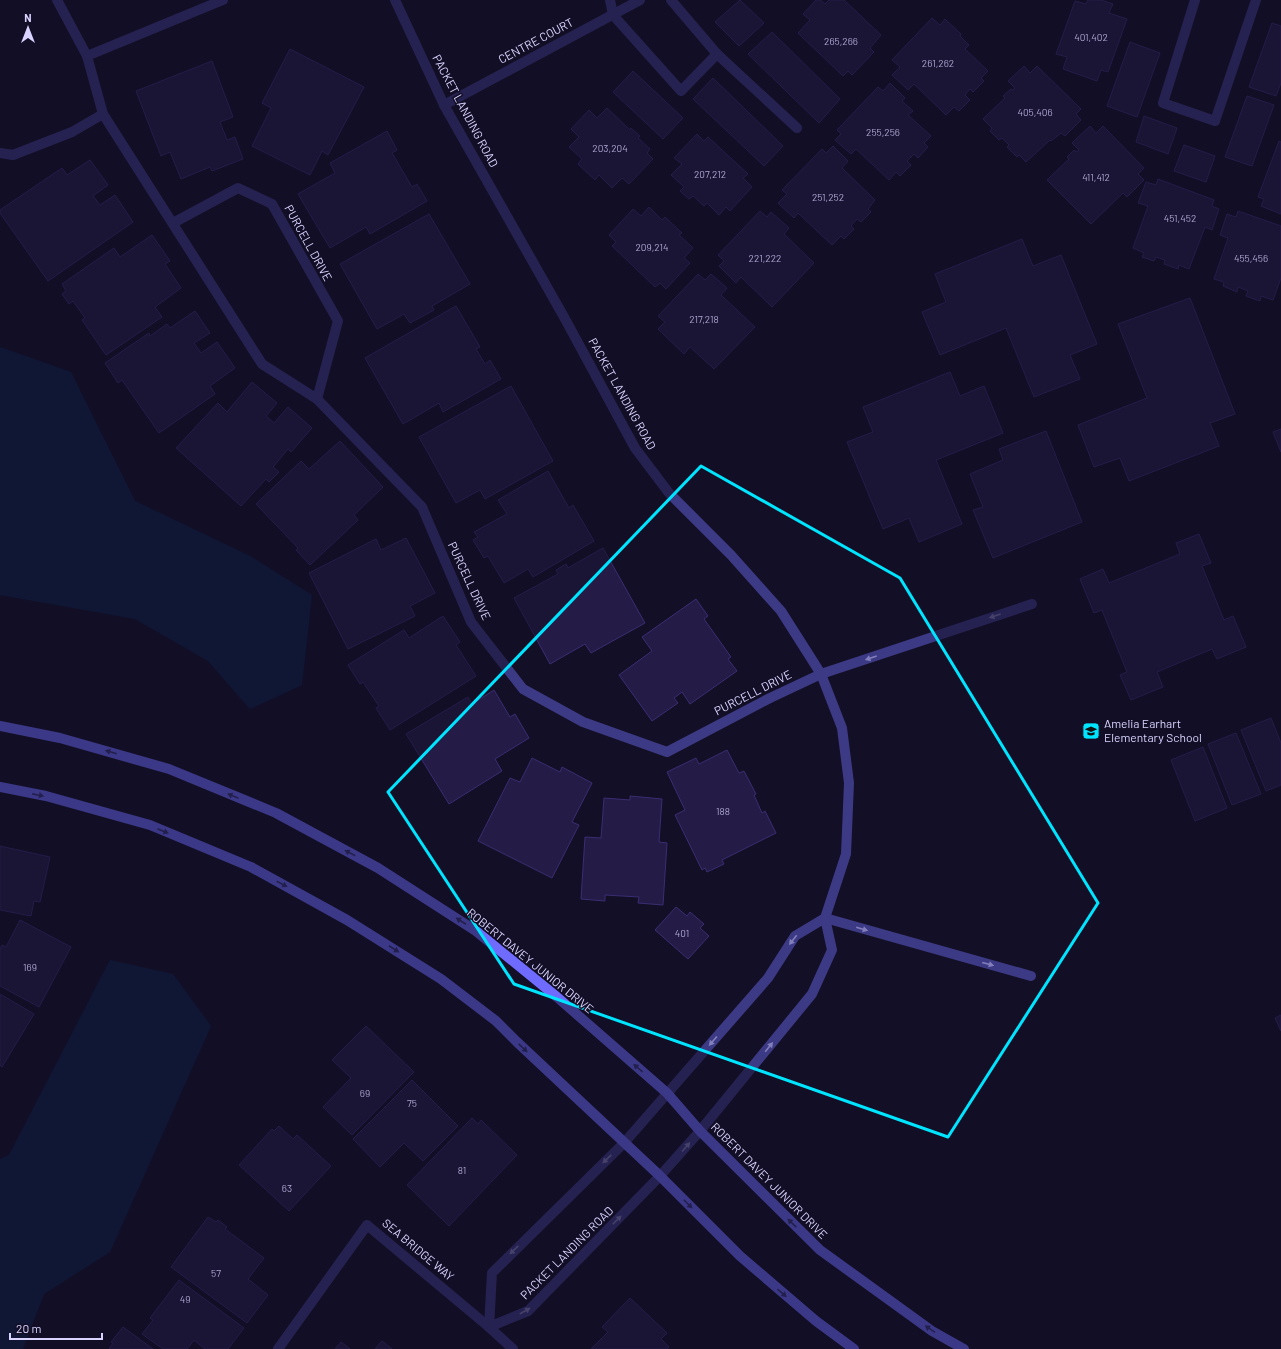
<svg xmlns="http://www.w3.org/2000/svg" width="1281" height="1349" font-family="Barlow,sans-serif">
<rect width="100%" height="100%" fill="#130f26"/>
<g fill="#0c2248">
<path d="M 0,347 L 71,372 L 135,501 L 250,556 L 312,595 L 302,685 L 250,709 L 208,661 L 135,619 L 0,595 Z"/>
<path d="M 110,960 L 173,974 L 211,1026 L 110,1252 L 44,1294 L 23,1349 L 0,1349 L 0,1159 L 9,1155 Z"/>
</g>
<g fill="#241b47" stroke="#3b2d73">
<path d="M 740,0 L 764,23 L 739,46 L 715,22 Z"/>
<path d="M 816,0 L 820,0 L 825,4 L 829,0 L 844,0 L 881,35 L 870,48 L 874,52 L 852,75 L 848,71 L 843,76 L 798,33 L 810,20 L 803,14 Z"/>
<path d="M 1088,0 L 1101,0 L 1113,4 L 1109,13 L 1127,19 L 1108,72 L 1101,70 L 1097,81 L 1063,69 L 1067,57 L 1056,54 L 1075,1 L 1086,4 Z"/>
<path d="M 932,18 L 940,25 L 945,19 L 961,34 L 960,36 L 969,45 L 965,49 L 988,71 L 981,78 L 984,81 L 973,92 L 970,89 L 965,95 L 970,100 L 959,111 L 954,107 L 946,115 L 914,84 L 908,90 L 892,75 L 900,67 L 892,60 Z"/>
<path d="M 1272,23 L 1281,26 L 1281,83 L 1276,96 L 1249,87 Z"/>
<path d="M 772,32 L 840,99 L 819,123 L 748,54 Z"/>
<path d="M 1130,42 L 1160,53 L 1137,117 L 1107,106 Z"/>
<path d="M 290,49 L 364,87 L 328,155 L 322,151 L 310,175 L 252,146 L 271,108 L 262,103 Z"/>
<path d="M 212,61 L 233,117 L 220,122 L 227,140 L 235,137 L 243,159 L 212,171 L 210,167 L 181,179 L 170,152 L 161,156 L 136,91 Z"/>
<path d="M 1024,66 L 1030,73 L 1037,66 L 1081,109 L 1076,114 L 1081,120 L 1065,136 L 1061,133 L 1051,141 L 1050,140 L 1026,162 L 1019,155 L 1017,157 L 1007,147 L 1009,145 L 1002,138 L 999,140 L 990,131 L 992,128 L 983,119 L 1005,98 L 1003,96 L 1011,89 L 1013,90 L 1015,88 L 1008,81 Z"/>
<path d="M 633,71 L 683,118 L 663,139 L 613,92 Z"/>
<path d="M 713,78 L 783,146 L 764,166 L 693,99 Z"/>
<path d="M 890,83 L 905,98 L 902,101 L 913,111 L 908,115 L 931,136 L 924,143 L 928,147 L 918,158 L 914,154 L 907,161 L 911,165 L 900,176 L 896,172 L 889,180 L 856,149 L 851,154 L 835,140 L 841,134 L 837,130 L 878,87 L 883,91 Z"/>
<path d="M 1247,96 L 1274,105 L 1252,166 L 1225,157 Z"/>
<path d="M 607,108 L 630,130 L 631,128 L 640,136 L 638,138 L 650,149 L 647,153 L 653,159 L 629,184 L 622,178 L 612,188 L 599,175 L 595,180 L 578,164 L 582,159 L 569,147 L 579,137 L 571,129 L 589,110 L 597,118 Z"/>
<path d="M 1144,116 L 1177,128 L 1168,154 L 1136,142 Z"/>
<path d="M 1090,126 L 1096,133 L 1103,126 L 1144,168 L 1138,174 L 1144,180 L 1127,197 L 1123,193 L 1091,224 L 1047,180 L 1069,159 L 1067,157 L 1074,150 L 1076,152 L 1079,150 L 1072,143 Z"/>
<path d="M 387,131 L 397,150 L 392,153 L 412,187 L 417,184 L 427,201 L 370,234 L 366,227 L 330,248 L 298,194 L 335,173 L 330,163 Z"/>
<path d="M 697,134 L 704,141 L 708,137 L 748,174 L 743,178 L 752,187 L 730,211 L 726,207 L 719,215 L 707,203 L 704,206 L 693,196 L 689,199 L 680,191 L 684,187 L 671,175 L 682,164 L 674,158 Z"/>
<path d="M 1279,141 L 1281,142 L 1281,214 L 1261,206 L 1264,199 L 1258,197 Z"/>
<path d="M 1184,145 L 1215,156 L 1206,182 L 1174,171 Z"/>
<path d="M 833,146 L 848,161 L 842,168 L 875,200 L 868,209 L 871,212 L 861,222 L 857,219 L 851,226 L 854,229 L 844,239 L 841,236 L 832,245 L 798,213 L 794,218 L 778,203 L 787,194 L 782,190 L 822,149 L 826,153 Z"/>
<path d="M 90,160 L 108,185 L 93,196 L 100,205 L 115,195 L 133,222 L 48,281 L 0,213 L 0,210 L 62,168 L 67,175 Z"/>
<path d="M 1158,179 L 1214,200 L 1212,206 L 1219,209 L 1212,230 L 1205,227 L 1189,269 L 1179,265 L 1178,269 L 1164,264 L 1165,260 L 1156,257 L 1154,261 L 1142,257 L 1144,253 L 1133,248 L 1148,206 L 1138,203 L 1146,182 L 1156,185 Z"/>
<path d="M 649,207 L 662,220 L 665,217 L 682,233 L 679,235 L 693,248 L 684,258 L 690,263 L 666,289 L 660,283 L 655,287 L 612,246 L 616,242 L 609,235 L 633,209 L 641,216 Z"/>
<path d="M 760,211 L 767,217 L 771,212 L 789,228 L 784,234 L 814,263 L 772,307 L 741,277 L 736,283 L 719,266 L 724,261 L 718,255 Z"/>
<path d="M 1238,211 L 1281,226 L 1281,278 L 1273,300 L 1261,296 L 1260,301 L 1246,296 L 1248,291 L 1238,287 L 1237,292 L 1223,286 L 1224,282 L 1214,279 L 1228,238 L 1220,235 L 1227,214 L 1236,217 Z"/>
<path d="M 429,214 L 470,284 L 432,306 L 434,310 L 410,323 L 404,314 L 377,329 L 340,264 Z"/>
<path d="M 152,235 L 170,261 L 165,264 L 181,288 L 155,307 L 162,317 L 106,355 L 82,320 L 85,318 L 73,301 L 69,304 L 62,294 L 66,291 L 62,284 L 114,248 L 120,257 Z"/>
<path d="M 1022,239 L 1033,266 L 1061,255 L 1097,344 L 1070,355 L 1080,379 L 1034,397 L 1006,328 L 940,355 L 922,312 L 946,302 L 935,274 Z"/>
<path d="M 698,274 L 705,280 L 711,274 L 727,288 L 721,295 L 755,327 L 714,369 L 690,347 L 684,354 L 658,329 L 665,322 L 658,316 Z"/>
<path d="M 1190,298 L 1235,414 L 1210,423 L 1219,446 L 1129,481 L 1120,458 L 1094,467 L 1078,425 L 1147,398 L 1118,324 Z"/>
<path d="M 456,306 L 480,347 L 476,349 L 485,364 L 490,360 L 501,379 L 443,412 L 439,403 L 403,424 L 365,358 Z"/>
<path d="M 195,311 L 210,333 L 194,343 L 201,353 L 217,342 L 235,368 L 210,386 L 215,394 L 159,433 L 122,380 L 118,383 L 105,363 L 149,333 L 150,336 L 167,324 L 170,328 Z"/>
<path d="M 950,372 L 960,396 L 984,386 L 1003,433 L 936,460 L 962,524 L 919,542 L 909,518 L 883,529 L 847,442 L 873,432 L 863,407 Z"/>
<path d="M 252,382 L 277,403 L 266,416 L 274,423 L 288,407 L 312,428 L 291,452 L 288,449 L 273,467 L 279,472 L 269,482 L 266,479 L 241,506 L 176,448 L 218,403 L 227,412 Z"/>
<path d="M 511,386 L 553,461 L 485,499 L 480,490 L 456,503 L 419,437 Z"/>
<path d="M 1281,429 L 1281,452 L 1273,432 Z"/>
<path d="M 1046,431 L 1082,522 L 993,558 L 973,510 L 983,507 L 970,474 L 1003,460 L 999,449 Z"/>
<path d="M 340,441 L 383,487 L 354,515 L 358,520 L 310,565 L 296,550 L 298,548 L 256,504 L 301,461 L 309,469 Z"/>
<path d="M 548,471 L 569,508 L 573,505 L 594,541 L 533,577 L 528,569 L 504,583 L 488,556 L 484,558 L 473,540 L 478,537 L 474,532 L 507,514 L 498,500 Z"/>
<path d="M 1199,534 L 1211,563 L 1202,566 L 1224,620 L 1233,616 L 1246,647 L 1217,659 L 1212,649 L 1157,672 L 1163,687 L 1131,700 L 1120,675 L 1127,672 L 1102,610 L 1094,613 L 1080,579 L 1103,569 L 1109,583 L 1180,554 L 1176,543 Z"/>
<path d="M 406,538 L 435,593 L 410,606 L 415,616 L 348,649 L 309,573 L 376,539 L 381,550 Z"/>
<path d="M 603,548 L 645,623 L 591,653 L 585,644 L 550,664 L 514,598 L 558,574 L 556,570 L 566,564 L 568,568 Z"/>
<path d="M 696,599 L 708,616 L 704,619 L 731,657 L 728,659 L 737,671 L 690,704 L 682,692 L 674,698 L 678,703 L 652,721 L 619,675 L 652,651 L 642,637 Z"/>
<path d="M 443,616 L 460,642 L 456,645 L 476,676 L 390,730 L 376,708 L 379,706 L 363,682 L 360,684 L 348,665 L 404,630 L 409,638 Z"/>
<path d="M 494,690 L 510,717 L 515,714 L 529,738 L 495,759 L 502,771 L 449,804 L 406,734 L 468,697 L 472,704 Z"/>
<path d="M 1271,718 L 1281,743 L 1281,785 L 1266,791 L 1241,730 Z"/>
<path d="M 1236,733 L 1261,794 L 1232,805 L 1208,744 Z"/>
<path d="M 1203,747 L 1227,808 L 1195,821 L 1171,760 Z"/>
<path d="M 727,750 L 739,773 L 744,771 L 756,794 L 754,795 L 762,813 L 765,811 L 776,833 L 722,860 L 724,864 L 707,872 L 705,868 L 702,870 L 675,815 L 685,810 L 667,772 L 696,758 L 699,764 Z"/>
<path d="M 532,758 L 560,772 L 562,767 L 592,783 L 572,822 L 579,825 L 552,878 L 478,841 L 510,778 L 520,782 Z"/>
<path d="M 630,796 L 662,799 L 659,842 L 667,843 L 663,905 L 638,903 L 639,897 L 605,895 L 605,901 L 581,899 L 585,837 L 601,838 L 604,798 L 630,800 Z"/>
<path d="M 0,846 L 50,857 L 40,902 L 34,901 L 31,916 L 0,910 Z"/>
<path d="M 676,907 L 687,916 L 690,912 L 704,924 L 700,928 L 709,936 L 688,959 L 655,930 Z"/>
<path d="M 20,920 L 71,947 L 39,1007 L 0,986 L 0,949 L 2,945 L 6,947 Z"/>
<path d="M 0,994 L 34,1014 L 2,1067 L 0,1065 Z"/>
<path d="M 1281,1015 L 1281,1031 L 1275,1018 Z"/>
<path d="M 366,1026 L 414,1072 L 352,1135 L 323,1107 L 351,1078 L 332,1060 Z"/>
<path d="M 412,1080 L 458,1126 L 423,1161 L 404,1143 L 380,1167 L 353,1139 Z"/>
<path d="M 472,1118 L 478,1124 L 481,1120 L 517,1155 L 449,1226 L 407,1185 Z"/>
<path d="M 279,1126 L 293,1139 L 297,1135 L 331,1166 L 289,1211 L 239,1165 L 272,1129 L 274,1131 Z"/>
<path d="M 208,1217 L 216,1222 L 218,1220 L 227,1227 L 225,1229 L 264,1258 L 248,1279 L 268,1295 L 247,1323 L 171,1267 Z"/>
<path d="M 179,1280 L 244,1328 L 228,1349 L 205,1349 L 194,1340 L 187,1349 L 163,1349 L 142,1334 L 153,1320 L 150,1318 Z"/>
<path d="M 630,1298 L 667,1333 L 661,1339 L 669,1347 L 667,1349 L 591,1349 L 608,1332 L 602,1327 Z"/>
<path d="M 123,1327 L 153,1349 L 109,1349 L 113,1343 L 111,1342 Z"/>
<path d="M 382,1341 L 392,1349 L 375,1349 Z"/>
<path d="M 341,1342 L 350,1349 L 335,1349 Z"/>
</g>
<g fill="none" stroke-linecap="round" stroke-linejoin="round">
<g stroke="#3d3a85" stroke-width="10">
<path d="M 610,0 L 613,15 L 681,91 L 717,54 L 671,0"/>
<path d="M 1195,0 L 1163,103 L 1215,121 L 1256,0"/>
<path d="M 717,54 L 797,128"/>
<path d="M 821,674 L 1032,604"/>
<path d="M 825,918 L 1031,976"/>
</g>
<g stroke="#3d3a85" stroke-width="10">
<path d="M 57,0 L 87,56 L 103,114 L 262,364 L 317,399 L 422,507 L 471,622 L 523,689 L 583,722 L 667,752 L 770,698 L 821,674"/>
<path d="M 395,0 L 444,105 L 564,317 L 635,448 L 669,493 L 731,555 L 781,611 L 821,674 L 842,728 L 849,783 L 846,854 L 825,918 L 832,950 L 812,994 L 700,1131 L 660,1176 L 528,1311 L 489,1327 L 492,1273 L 624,1143 L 768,978 L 795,936 L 825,918"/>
<path d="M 87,56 L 223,0"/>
<path d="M 444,105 L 640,0"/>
<path d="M 0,153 L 13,155 L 72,132 L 103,114"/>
<path d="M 173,223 L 238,188 L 272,204 L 338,321 L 317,399"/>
<path d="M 278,1349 L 367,1225 L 489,1327 L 513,1349"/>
</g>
<g stroke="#6f6bff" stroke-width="10">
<path d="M 0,726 L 60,738 L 169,769 L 276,813 L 378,868 L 476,931 L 557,997 L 667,1093 L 700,1131 L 820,1250 L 932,1331 L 964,1349"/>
<path d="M 0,787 L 46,796 L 150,825 L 251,867 L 347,920 L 441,979 L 496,1021 L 517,1042 L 660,1176 L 740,1256 L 816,1321 L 854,1349"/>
</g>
</g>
<defs><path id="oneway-solid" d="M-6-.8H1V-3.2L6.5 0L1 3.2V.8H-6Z"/></defs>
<g fill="#837fbc">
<use href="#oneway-solid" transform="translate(995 616) rotate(161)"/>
<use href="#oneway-solid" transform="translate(871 658) rotate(161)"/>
<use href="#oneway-solid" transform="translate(862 929) rotate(16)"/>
<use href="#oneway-solid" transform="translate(793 940) rotate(128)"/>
<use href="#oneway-solid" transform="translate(988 964) rotate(15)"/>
<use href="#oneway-solid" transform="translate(713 1041) rotate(131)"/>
<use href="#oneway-solid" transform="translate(769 1047) rotate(-51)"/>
<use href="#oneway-solid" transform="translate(686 1147) rotate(-49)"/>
<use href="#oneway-solid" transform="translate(607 1159) rotate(136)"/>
<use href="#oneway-solid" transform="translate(617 1220) rotate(-45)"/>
<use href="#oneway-solid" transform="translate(514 1250) rotate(136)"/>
<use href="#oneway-solid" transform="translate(525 1311) rotate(-29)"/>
</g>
<g fill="#38347d">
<use href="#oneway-solid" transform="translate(111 752) rotate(-164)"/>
<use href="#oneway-solid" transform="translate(38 795) rotate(11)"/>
<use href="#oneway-solid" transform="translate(233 796) rotate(-157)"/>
<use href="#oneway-solid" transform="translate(163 831) rotate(23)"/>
<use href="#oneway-solid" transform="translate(350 853) rotate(-152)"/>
<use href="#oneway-solid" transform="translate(282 884) rotate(28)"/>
<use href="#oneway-solid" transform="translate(461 921) rotate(-147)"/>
<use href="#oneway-solid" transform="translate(394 949) rotate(33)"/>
<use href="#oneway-solid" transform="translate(523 1048) rotate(43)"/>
<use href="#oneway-solid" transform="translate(638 1068) rotate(-139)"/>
<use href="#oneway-solid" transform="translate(688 1204) rotate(45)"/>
<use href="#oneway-solid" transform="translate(792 1223) rotate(-136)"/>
<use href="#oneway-solid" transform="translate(782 1293) rotate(41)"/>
<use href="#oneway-solid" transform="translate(930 1329) rotate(-146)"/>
</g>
<path d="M0 0H1281V1349H0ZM 701,466 L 900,578 L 1098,903 L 948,1137 L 514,984 L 388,792 Z" fill="#130f26" fill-opacity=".55" fill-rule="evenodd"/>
<path fill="none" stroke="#00e5ff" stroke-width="3" stroke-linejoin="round" d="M 701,466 L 900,578 L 1098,903 L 948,1137 L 514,984 L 388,792 Z"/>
<defs>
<g id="school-square" transform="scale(0.9)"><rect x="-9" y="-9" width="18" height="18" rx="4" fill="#00e5ff" stroke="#130f26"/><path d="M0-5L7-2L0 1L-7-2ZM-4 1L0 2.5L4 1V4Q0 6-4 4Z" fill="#111"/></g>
</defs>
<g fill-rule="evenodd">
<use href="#school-square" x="1091" y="731"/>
</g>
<g text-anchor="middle" stroke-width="3" stroke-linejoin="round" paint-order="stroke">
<g font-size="10" fill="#aca6d1">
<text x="1091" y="41">401,402</text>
<text x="841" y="45">265,266</text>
<text x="938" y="67">261,262</text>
<text x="1035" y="116">405,406</text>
<text x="883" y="136">255,256</text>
<text x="610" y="152">203,204</text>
<text x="710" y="178">207,212</text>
<text x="1096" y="181">411,412</text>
<text x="828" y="201">251,252</text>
<text x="1180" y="222">451,452</text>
<text x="652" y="251">209,214</text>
<text x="765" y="262">221,222</text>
<text x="1251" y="262">455,456</text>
<text x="704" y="323">217,218</text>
<text x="723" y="815">188</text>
<text x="682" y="937">401</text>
<text x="30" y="971">169</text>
<text x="365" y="1097">69</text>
<text x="412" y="1107">75</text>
<text x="462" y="1174">81</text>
<text x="287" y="1192">63</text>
<text x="216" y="1277">57</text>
<text x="185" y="1303">49</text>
</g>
<g font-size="12" fill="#d9d4ff" stroke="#130f26">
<text transform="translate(536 41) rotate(-28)" y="4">CENTRE COURT</text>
<text transform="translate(465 111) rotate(62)" y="4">PACKET LANDING ROAD</text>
<text transform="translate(308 243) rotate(61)" y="4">PURCELL DRIVE</text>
<text transform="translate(622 394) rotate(61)" y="4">PACKET LANDING ROAD</text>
<text transform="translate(469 581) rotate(65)" y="4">PURCELL DRIVE</text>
<text transform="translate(753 693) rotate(-27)" y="4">PURCELL DRIVE</text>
<text transform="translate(530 961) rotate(39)" y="4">ROBERT DAVEY JUNIOR DRIVE</text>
<text transform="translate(769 1181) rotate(45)" y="4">ROBERT DAVEY JUNIOR DRIVE</text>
<text transform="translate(418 1250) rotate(40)" y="4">SEA BRIDGE WAY</text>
<text transform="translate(567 1253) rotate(-45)" y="4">PACKET LANDING ROAD</text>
</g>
<g font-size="12" fill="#d9d4ff" stroke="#130f26" text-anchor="start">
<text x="1104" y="728">Amelia Earhart<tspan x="1104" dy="14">Elementary School</tspan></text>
</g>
</g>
<g transform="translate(28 28)" stroke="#130f26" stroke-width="3" paint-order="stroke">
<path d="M0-3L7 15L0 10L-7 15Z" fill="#d9d4ff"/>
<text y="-6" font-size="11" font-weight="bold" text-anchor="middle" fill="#d9d4ff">N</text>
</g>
<path d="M10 1333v6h92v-6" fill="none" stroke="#d9d4ff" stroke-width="2"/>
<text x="16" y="1333" font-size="12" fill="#d9d4ff" stroke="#130f26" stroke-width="3" paint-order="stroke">20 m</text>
</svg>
